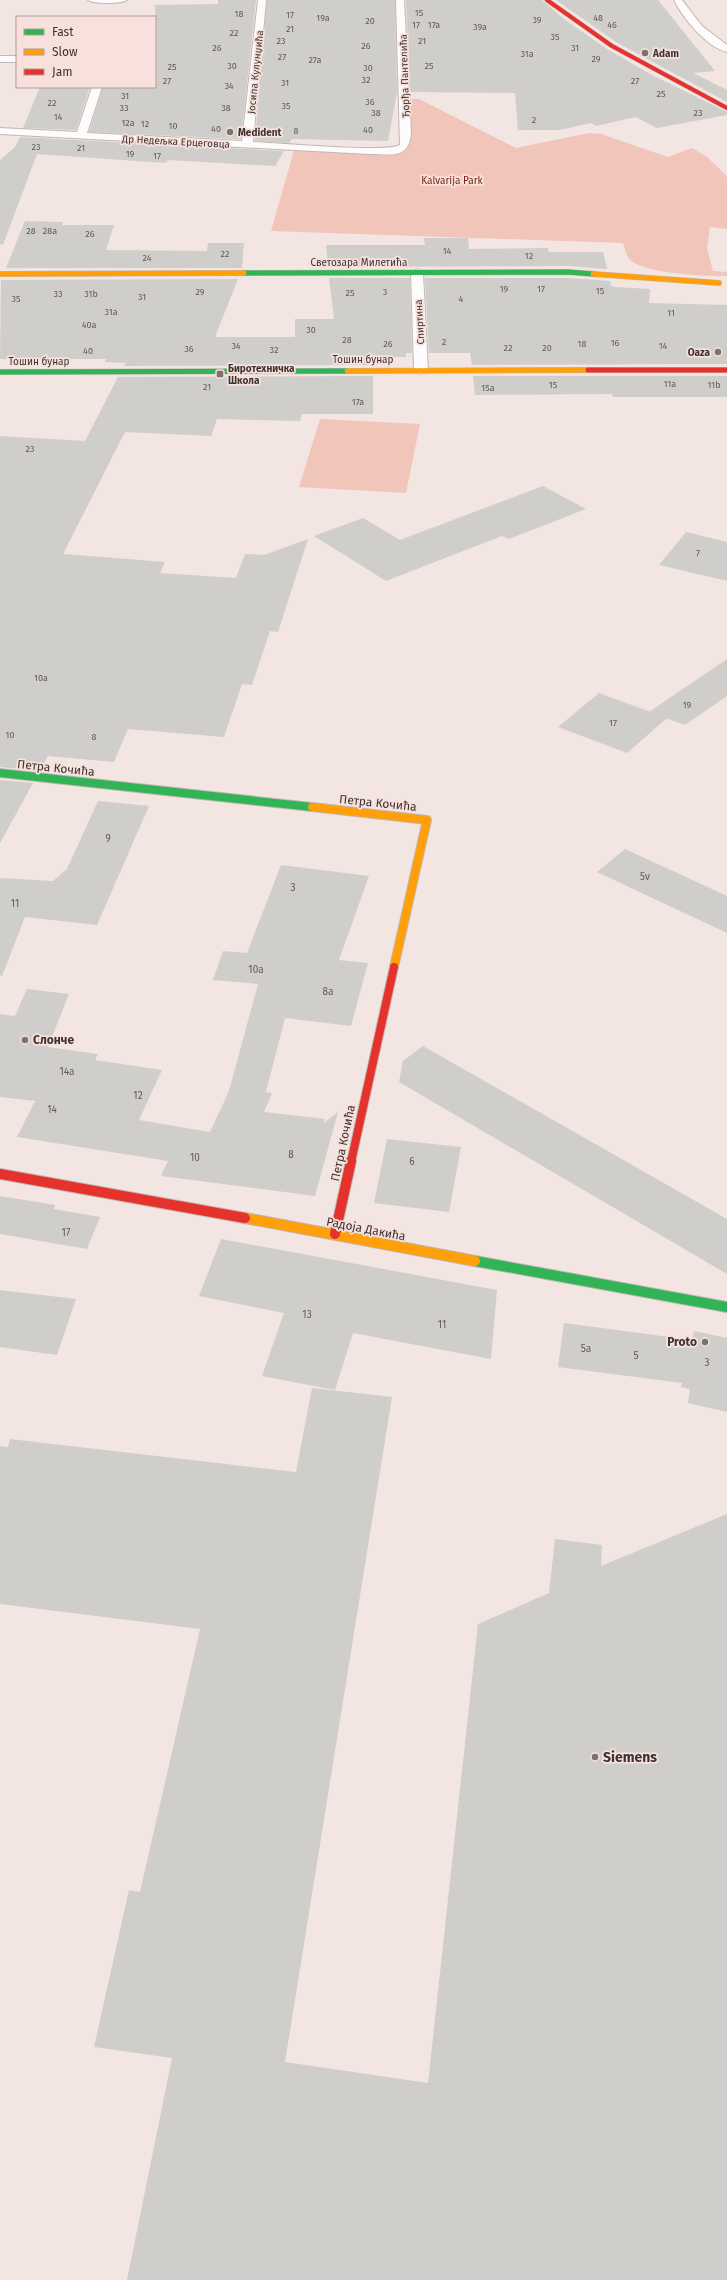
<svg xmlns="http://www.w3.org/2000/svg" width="727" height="2280" font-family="'Fira Sans',sans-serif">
<rect width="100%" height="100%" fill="#f2e5e2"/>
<g fill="#f2c5ba">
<path d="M 414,99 L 419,99 L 516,148 L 589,133 L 601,134 L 668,157 L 692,148 L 707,157 L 726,175 L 727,178 L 727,229 L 710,227 L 707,248 L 713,271 L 727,272 L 727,276 C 708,277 643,273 630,260 C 626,256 625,248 623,243 L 271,231 L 295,147 L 400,150 L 404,101 Z"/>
<path d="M 320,419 L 420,424 L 406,493 L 299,487 Z"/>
</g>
<g fill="#d0cecb">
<path d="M 218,0 L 256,0 L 241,139 L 89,132 L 103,87 L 155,87 L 155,5 L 218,4 Z"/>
<path d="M 267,0 L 395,0 L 397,92 L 388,141 L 292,139 L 289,143 L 255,141 Z"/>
<path d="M 406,0 L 542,0 L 564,19 L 607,49 L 652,75 L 727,112 L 727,115 L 657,128 L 636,117 L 596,126 L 591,123 L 560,130 L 518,130 L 515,93 L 410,92 Z"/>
<path d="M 556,0 L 658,0 L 715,71 L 693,73 L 727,90 L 727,102 L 616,42 Z"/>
<path d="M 40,87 L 90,87 L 76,130 L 23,128 Z"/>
<path d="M 20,137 L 284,151 L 275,166 L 168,160 L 165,163 L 37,154 L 3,245 L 0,244 L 0,160 L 15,147 Z"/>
<path d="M 25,221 L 63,222 L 62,225 L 114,225 L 106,250 L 207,251 L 208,243 L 244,243 L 242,268 L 6,268 Z"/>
<path d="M 424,238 L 468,238 L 469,249 L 548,248 L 549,252 L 603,252 L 607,269 L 568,266 L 328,267 L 326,245 L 425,245 Z"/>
<path d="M 329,278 L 410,278 L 412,353 L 406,353 L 406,357 L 372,357 L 373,365 L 124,366 L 126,363 L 105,362 L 106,359 L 0,359 L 1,280 L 238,279 L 215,337 L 295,337 L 295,319 L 334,319 Z"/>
<path d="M 425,278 L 568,278 L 610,281 L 611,286 L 616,287 L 650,289 L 649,303 L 727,305 L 727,364 L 472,365 L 470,353 L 429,353 Z"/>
<path d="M 373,376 L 373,414 L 302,414 L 300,421 L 217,419 L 211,436 L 125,432 L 63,554 L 165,562 L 160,573 L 236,578 L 245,554 L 264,555 L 308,539 L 278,632 L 270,631 L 252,685 L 242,684 L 224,737 L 128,729 L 114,762 L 48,756 L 40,771 L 0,767 L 0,436 L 85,441 L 118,377 Z"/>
<path d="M 473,376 L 727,376 L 727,397 L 613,397 L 612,394 L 475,395 Z"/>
<path d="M 543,486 L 586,509 L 509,539 L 502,536 L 386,581 L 314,536 L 363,518 L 400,540 Z"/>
<path d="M 686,532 L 727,542 L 727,581 L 659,565 Z"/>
<path d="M 727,659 L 727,696 L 685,725 L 649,712 Z"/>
<path d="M 599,693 L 667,718 L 627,753 L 558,727 Z"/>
<path d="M 0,780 L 33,783 L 0,843 Z"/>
<path d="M 98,801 L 149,806 L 97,925 L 25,917 L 2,976 L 0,975 L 0,878 L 53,881 L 67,869 Z"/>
<path d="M 625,849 L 727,896 L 727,933 L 597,872 Z"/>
<path d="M 281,865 L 369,876 L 339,960 L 368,963 L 351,1026 L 285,1018 L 266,1092 L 272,1093 L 264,1112 L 325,1119 L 324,1123 L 338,1112 L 315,1196 L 161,1176 L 168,1161 L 17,1137 L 35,1101 L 0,1097 L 0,1014 L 15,1016 L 27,989 L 69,994 L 48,1047 L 98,1054 L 95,1060 L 162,1070 L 139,1120 L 210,1132 L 229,1091 L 258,984 L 213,980 L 223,951 L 247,953 Z"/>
<path d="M 423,1046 L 727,1219 L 727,1274 L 399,1082 L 403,1061 Z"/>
<path d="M 387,1139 L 461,1147 L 449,1212 L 374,1203 Z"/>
<path d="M 0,1196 L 55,1205 L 54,1209 L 100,1217 L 87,1249 L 0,1234 Z"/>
<path d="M 221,1239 L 497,1290 L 491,1359 L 353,1333 L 335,1390 L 262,1376 L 284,1313 L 199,1296 Z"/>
<path d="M 0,1290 L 76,1299 L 57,1355 L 0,1347 Z"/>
<path d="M 564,1323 L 692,1340 L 694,1331 L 727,1338 L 727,1412 L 688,1403 L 690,1389 L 681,1387 L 682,1383 L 558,1367 Z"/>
<path d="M 312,1388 L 392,1397 L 285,2062 L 428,2083 L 478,1624 L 549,1593 L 555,1539 L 602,1545 L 601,1566 L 727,1514 L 727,2280 L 127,2280 L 172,2058 L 94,2047 L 129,1890 L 140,1892 L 200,1629 L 0,1604 L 0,1446 L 8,1447 L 10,1439 L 296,1472 Z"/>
</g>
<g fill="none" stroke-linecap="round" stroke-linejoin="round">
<g stroke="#c1b7b4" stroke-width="2">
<g id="street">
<path d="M 88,0 L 127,0 C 123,4 92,4 88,0 Z"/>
<path d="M 258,0 L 266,0 L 253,142 C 277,143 385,153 400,145 L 396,0 L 404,0 L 411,133 C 409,160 391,154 369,154 L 0,134 L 0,128 L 77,132 L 92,87 L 102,87 L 87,133 L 242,141 Z"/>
<path d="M 674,0 L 682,0 L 702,26 L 727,45 L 727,52 C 706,47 683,18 674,0 Z"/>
<rect x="0" y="56" width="17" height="6"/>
<path d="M 417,269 L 423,273 L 428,370 L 421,374 L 414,370 L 411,273 Z"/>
</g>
</g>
<g stroke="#c1b7b4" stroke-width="6">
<g id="fast-far2">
<path d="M 244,273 L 568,272 L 593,274"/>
<path d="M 0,372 L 347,371"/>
</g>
</g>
<g stroke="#c1b7b4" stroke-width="10">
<path id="fast-far1" d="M 0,773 L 312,807"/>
</g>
<g stroke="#c1b7b4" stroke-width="12">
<path id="fast" d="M 475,1261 L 727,1307"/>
</g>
<g stroke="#c1b7b4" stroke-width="6">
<g id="slow-far2">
<path d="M 0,274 L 244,273"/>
<path d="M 593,274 L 719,283"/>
<path d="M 347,371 L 588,370"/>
</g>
</g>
<g stroke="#c1b7b4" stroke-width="10">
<path id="slow-far1" d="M 312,807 L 427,820 L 394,967"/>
</g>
<g stroke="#c1b7b4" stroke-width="12">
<path id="slow" d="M 245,1218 L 475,1261"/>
</g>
<g stroke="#c1b7b4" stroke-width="5">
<path id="jam-far3" d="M 547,0 L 612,46 L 727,108"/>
</g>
<g stroke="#c1b7b4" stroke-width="6">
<path id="jam-far2" d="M 588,370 L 727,370"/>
</g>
<g stroke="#c1b7b4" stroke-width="10">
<path id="jam-far1" d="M 351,1162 L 394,967"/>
</g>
<g stroke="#c1b7b4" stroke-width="12">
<g id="jam">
<path d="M 0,1174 L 245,1218"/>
<path d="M 335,1234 L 351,1161"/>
</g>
</g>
<use href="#street" fill="#fdfbfb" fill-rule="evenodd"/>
<use href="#fast-far2" stroke="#30b455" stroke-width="5"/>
<use href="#fast-far1" stroke="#30b455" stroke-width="8"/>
<use href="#fast" stroke="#30b455" stroke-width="10"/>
<use href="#slow-far2" stroke="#ff9f0a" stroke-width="5"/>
<use href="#slow-far1" stroke="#ff9f0a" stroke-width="8"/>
<use href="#slow" stroke="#ff9f0a" stroke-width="10"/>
<use href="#jam-far3" stroke="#e5322d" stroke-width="4"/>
<use href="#jam-far2" stroke="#e5322d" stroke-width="5"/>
<use href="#jam-far1" stroke="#e5322d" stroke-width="8"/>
<use href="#jam" stroke="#e5322d" stroke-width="10"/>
</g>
<g fill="#7c716f" stroke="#f8e1dc" stroke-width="1.5">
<circle cx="645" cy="53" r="4"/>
<circle cx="230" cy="132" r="4"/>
<circle cx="718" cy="352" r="4"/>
<rect x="216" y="370" width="8" height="8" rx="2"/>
<circle cx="25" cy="1040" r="4"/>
<circle cx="705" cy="1342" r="4"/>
<circle cx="595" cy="1757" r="4"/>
</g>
<g text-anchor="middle" stroke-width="3.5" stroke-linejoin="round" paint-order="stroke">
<g font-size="9" fill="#615a58">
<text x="419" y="16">15</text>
<text x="239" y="17">18</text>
<text x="290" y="18">17</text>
<text x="323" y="21">19a</text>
<text x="598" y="21">48</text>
<text x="537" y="23">39</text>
<text x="370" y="24">20</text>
<text x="416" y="28">17</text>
<text x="434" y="28">17a</text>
<text x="612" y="28">46</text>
<text x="480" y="30">39a</text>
<text x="290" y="32">21</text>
<text x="234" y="36">22</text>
<text x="555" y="40">35</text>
<text x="281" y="44">23</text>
<text x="422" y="44">21</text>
<text x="366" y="49">26</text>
<text x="217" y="51">26</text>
<text x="575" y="51">31</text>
<text x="527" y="57">31a</text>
<text x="282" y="60">27</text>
<text x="596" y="62">29</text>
<text x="315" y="63">27a</text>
<text x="232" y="69">30</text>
<text x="429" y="69">25</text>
<text x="172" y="70">25</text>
<text x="368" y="71">30</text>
<text x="366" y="83">32</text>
<text x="167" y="84">27</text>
<text x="635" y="84">27</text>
<text x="285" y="86">31</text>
<text x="229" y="89">34</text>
<text x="661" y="97">25</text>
<text x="125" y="99">31</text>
<text x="370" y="105">36</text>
<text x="52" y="106">22</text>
<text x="286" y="109">35</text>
<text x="124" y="111">33</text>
<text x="226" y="111">38</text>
<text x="376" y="116">38</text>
<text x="698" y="116">23</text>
<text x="58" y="120">14</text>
<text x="534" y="123">2</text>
<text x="128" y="126">12a</text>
<text x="145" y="127">12</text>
<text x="173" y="129">10</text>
<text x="216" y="132">40</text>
<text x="368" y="133">40</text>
<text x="296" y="134">8</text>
<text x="36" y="150">23</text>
<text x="81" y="151">21</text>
<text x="130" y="157">19</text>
<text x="157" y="159">17</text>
<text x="31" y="234">28</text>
<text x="50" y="234">28a</text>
<text x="90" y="237">26</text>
<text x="447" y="254">14</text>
<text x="225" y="257">22</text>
<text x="529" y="259">12</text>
<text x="147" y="261">24</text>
<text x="504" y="292">19</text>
<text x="541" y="292">17</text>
<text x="600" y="294">15</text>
<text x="200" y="295">29</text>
<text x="385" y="295">3</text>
<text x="350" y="296">25</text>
<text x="58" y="297">33</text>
<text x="91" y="297">31b</text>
<text x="142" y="300">31</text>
<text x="16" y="302">35</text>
<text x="461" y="302">4</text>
<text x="111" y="315">31a</text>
<text x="671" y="316">11</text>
<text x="89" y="328">40a</text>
<text x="311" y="333">30</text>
<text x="347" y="343">28</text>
<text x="444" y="345">2</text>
<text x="615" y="346">16</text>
<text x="388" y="347">26</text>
<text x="582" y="347">18</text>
<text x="236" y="349">34</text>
<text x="663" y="349">14</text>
<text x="508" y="351">22</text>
<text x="547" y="351">20</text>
<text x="189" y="352">36</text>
<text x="274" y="353">32</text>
<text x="88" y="354">40</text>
<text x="670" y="387">11a</text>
<text x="553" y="388">15</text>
<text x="714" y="388">11b</text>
<text x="207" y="390">21</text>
<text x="488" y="391">15a</text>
<text x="358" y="405">17a</text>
<text x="30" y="452">23</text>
<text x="698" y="556">7</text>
<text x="41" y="681">10a</text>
<text x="687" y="708">19</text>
<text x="613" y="726">17</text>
<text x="10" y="738">10</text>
<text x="94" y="740">8</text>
</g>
<g font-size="10" font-weight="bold" fill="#3c3331" stroke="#f8e1dc" text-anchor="start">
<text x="653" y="57">Adam</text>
<text x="238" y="136">Medident</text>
<text x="710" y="356" text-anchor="end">Oaza</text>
<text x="228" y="372">Биротехничка<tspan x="228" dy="12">Школа</tspan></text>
</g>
<g font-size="10" fill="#3c3331" stroke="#f8e1dc">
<text transform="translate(255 72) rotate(-84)" y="4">Јосипа Кулунџића</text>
<text transform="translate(404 76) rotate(-92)" y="4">Ђорђа Пантелића</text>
<text transform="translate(176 141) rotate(3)" y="4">Др Недељка Ерцеговца</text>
<text x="359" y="266">Светозара Милетића</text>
<text transform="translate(419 322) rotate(-93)" y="4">Спиртина</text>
<text x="363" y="363">Тошин бунар</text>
<text x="39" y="365">Тошин бунар</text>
</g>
<g font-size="10" fill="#761e09" stroke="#f8e1dc">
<text x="452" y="184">Kalvarija Park</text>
</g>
<g font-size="10" fill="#615a58">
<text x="108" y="842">9</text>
<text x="645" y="880">5v</text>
<text x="293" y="891">3</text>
<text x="15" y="907">11</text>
<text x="256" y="973">10a</text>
<text x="328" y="995">8a</text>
<text x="67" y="1075">14a</text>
<text x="138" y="1099">12</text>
<text x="52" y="1113">14</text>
<text x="291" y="1158">8</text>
<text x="195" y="1161">10</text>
<text x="412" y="1165">6</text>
<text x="66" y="1236">17</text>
<text x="307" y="1318">13</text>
<text x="442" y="1328">11</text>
<text x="586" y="1352">5a</text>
<text x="636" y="1359">5</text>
<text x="707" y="1366">3</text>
</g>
<g font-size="12" fill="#3c3331" stroke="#f8e1dc">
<text transform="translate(56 768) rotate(6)" y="4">Петра Кочића</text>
<text transform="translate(378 803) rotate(6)" y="4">Петра Кочића</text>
<text transform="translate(343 1143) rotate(-78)" y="4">Петра Кочића</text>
<text transform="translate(366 1229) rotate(11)" y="4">Радоја Дакића</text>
</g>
<g font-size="12" font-weight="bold" fill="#3c3331" stroke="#f8e1dc" text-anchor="start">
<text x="33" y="1044">Слонче</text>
<text x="697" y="1346" text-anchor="end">Proto</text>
</g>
<g font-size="14" font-weight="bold" fill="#3c3331" stroke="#f8e1dc" text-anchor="start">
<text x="603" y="1762">Siemens</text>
</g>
</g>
<rect x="16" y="16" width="140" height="72" fill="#f8e1dc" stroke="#ad9b98"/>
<rect x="24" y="29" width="20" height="6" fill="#30b455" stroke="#ad9b98"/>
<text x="52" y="36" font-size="12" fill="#3c3331">Fast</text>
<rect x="24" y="49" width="20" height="6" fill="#ff9f0a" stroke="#ad9b98"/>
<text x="52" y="56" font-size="12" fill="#3c3331">Slow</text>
<rect x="24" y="69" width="20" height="6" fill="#e5322d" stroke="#ad9b98"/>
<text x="52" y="76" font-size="12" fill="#3c3331">Jam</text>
</svg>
